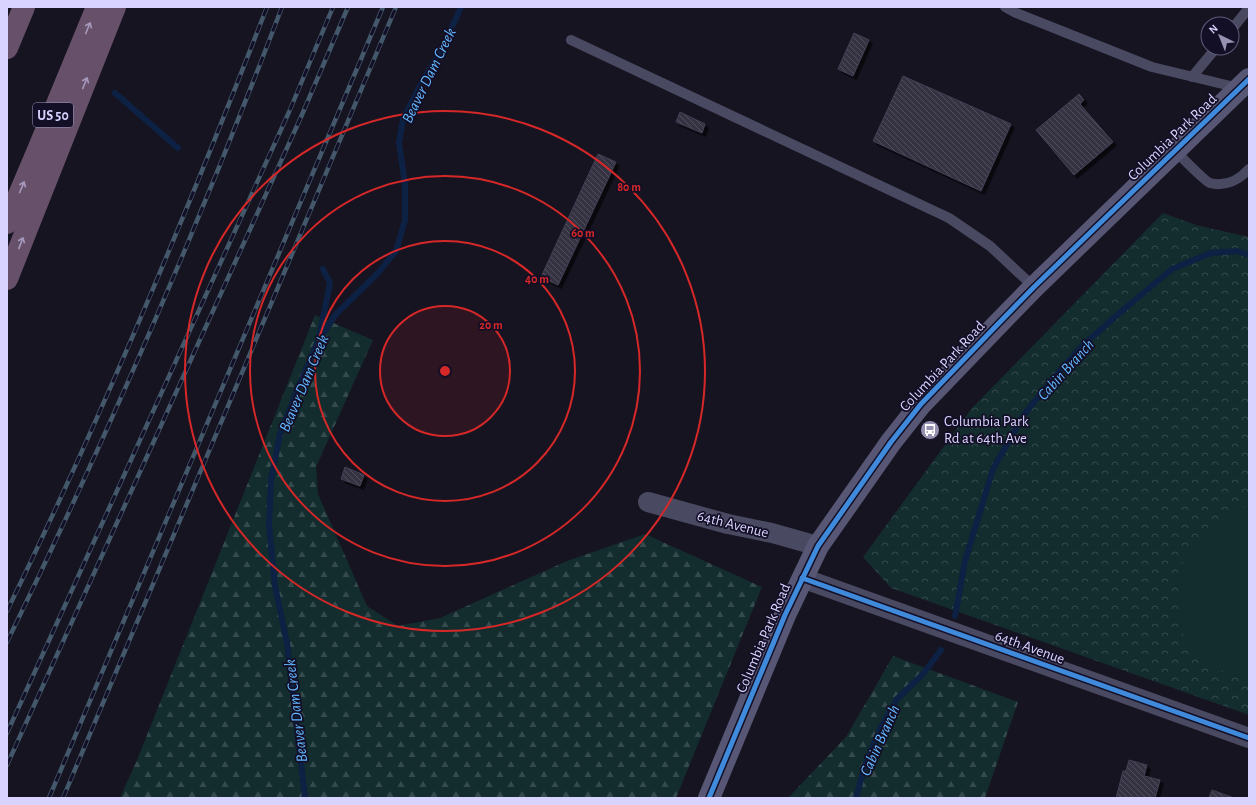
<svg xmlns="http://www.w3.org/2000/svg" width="1256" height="805" font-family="'Alegreya Sans',sans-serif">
<defs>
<pattern id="forest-firs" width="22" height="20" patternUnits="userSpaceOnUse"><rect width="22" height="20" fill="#132c2d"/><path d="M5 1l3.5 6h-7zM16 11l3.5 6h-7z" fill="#354a4c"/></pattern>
<pattern id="park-crowns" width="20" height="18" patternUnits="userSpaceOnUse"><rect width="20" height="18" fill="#132c2d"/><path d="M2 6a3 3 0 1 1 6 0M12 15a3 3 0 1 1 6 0" fill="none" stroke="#354a4c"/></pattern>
<pattern id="building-back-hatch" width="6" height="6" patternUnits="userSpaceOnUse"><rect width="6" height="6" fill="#343243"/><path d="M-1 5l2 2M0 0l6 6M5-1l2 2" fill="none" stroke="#514f5f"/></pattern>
<filter id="shadow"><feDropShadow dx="3.5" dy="3.5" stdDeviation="0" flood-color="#0009"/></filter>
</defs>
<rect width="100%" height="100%" fill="#161421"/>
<g fill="url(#forest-firs)">
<path d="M 315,315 L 373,340 L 316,467 L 318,494 L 367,606 L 398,626 L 440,618 L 567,561 L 645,534 L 762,587 L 676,798 L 120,798 L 137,760 Z"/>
<path d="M 893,656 L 1018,702 L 985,798 L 788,798 L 846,737 Z"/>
</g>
<path fill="url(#park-crowns)" d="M 1163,213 L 1196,225 L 1249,237 L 1249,715 L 891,588 L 863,557 L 972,408 Z"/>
<path fill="#132c2d" d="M 1249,506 L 1249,681 L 1211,666 L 1178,629 L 1183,557 L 1228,511 Z"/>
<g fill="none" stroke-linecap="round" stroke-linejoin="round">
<g stroke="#0d2144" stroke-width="6">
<path d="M 115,93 L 178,148"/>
<path d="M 319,338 L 330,283 L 323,269"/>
<path d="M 955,616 L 965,561 L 993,469 L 1023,416 L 1051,381 L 1081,347 L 1116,316 L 1172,269 L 1211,253 L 1237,251 L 1249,255"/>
<path d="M 305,798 L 287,643 L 275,586 L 269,525 L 271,480 L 280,434 L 298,388 L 318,341 L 336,314 L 377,274 L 396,251 L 405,220 L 405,184 L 399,143 L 403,119 L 423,80 L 442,49 L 461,7"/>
<path d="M 856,798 L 865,765 L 881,727 L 897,699 L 922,675 L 941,650"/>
</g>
</g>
<g fill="url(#building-back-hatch)" stroke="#433f54" filter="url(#shadow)">
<path d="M 854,33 L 869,40 L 853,76 L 838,69 Z"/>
<path d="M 903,76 L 1011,124 L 981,191 L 873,141 Z"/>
<path d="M 1079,94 L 1084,100 L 1080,104 L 1113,142 L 1074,175 L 1036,130 Z"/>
<path d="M 680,112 L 705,124 L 702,133 L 676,122 Z"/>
<path d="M 598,154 L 616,162 L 558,285 L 541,277 Z"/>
<path d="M 345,467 L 364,475 L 360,486 L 341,479 Z"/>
<path d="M 1129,760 L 1147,765 L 1144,776 L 1160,780 L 1155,798 L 1116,798 L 1123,771 L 1126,771 Z"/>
<path d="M 1212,790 L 1234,798 L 1209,798 Z"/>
</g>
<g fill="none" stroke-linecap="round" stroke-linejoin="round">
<g stroke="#4a4962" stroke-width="10">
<path d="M 1005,7 L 1014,12 L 1152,67 L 1239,88"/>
<path d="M 1232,29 L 1249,8"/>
<path d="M 571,40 L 949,218 L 990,246 L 1034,287"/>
<path d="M 1192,77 L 1216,48"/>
<path d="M 1175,151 C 1182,157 1204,181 1210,183 C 1225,187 1239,180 1249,169"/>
</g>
<g stroke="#4a4962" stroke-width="20">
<path d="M 648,502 L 728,524 L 772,533 L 818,546"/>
<path d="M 802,578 L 1249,738"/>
</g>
<path stroke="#575674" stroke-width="22" d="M 709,798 L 785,615 L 818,546 L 891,442 L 921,404 L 998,324 L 1034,287 L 1249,79"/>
<g stroke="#67516a" stroke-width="22">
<path d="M 7,48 L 24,7"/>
<path d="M 7,223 L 38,150 L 97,7"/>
<path d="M 7,279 L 115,7"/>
</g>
<g stroke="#43596b" stroke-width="4.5">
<g id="rail">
<path d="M 7,611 C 103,414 188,211 267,7"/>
<path d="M 7,642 C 108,435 200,223 282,7"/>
<path d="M 7,733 L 289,112 L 333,7"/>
<path d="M 7,765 L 301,117 L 348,7"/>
<path d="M 49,798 L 383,7"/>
<path d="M 63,798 L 396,7"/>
</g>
</g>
<use href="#rail" stroke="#130f26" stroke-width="3" stroke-dasharray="9" stroke-linecap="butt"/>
<g stroke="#130f26" stroke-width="8">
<g id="cycleway">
<path d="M 802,578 L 1249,738"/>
<path d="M 709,798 L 785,615 L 818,546 L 891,442 L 921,404 L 998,324 L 1034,287 L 1249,79"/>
</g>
</g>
<use href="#cycleway" stroke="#408adc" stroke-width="5"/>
</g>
<defs><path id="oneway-shaft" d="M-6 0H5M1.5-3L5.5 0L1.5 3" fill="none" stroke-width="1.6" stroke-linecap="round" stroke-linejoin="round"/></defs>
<g stroke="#a699bc">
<use href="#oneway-shaft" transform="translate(88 28) rotate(-68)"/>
<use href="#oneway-shaft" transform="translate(85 83) rotate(-68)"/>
<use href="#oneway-shaft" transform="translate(22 187) rotate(-67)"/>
<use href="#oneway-shaft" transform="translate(21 243) rotate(-69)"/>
</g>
<circle cx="445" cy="371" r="65" fill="#d62828" fill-opacity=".12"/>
<g fill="none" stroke="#d62828" stroke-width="2">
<circle cx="445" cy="371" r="65"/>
<circle cx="445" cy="371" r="130"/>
<circle cx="445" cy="371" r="195"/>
<circle cx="445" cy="371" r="260"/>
</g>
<defs>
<g id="bus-disc" transform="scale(1)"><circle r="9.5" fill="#9591b1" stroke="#130f26"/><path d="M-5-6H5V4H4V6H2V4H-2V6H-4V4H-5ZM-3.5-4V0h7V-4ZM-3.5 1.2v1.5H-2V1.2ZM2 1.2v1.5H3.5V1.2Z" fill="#fff"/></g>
</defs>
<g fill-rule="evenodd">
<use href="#bus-disc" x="930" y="430"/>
</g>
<g text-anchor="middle" stroke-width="3.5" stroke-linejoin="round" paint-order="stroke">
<rect fill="#130f26" stroke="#9e99be" stroke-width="1" x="33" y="103" width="40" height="24" rx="3"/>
<g font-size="14" font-weight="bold" fill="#d9d4ff">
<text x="53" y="120">US 50</text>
</g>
<g font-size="15" fill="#d9d4ff" stroke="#130f26">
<text transform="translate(1172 137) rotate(-44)" y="5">Columbia Park Road</text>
<text transform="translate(942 366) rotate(-47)" y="5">Columbia Park Road</text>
<text transform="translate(733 524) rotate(14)" y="5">64th Avenue</text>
<text transform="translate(763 638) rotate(-67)" y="5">Columbia Park Road</text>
<text transform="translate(1030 647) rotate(20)" y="5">64th Avenue</text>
</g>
<g font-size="15" fill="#d9d4ff" stroke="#130f26" text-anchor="start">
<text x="944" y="426">Columbia Park<tspan x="944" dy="17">Rd at 64th Ave</tspan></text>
</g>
<g font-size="16" font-style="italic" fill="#62b6ff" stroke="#130f26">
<text transform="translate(428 75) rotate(-64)" y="6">Beaver Dam Creek</text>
<text transform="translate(1065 369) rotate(-48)" y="6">Cabin Branch</text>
<text transform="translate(303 383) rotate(-67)" y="6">Beaver Dam Creek</text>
<text transform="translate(295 711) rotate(-97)" y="6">Beaver Dam Creek</text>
<text transform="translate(879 740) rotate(-66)" y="6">Cabin Branch</text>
</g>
</g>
<circle cx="445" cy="371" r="6" fill="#d62828" stroke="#130f26" stroke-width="2"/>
<g font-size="12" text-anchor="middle" font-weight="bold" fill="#d62828" stroke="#130f26" stroke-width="3.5" stroke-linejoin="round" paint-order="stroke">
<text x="629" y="191">80 m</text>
<text x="583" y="237">60 m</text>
<text x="537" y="283">40 m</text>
<text x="491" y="329">20 m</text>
</g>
<rect width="1256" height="805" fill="none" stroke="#d9d4ff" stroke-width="16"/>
<g transform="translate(1220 36) rotate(317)"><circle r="19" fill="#130f26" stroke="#625e7d"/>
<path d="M0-3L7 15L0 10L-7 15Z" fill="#9591b1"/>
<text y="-6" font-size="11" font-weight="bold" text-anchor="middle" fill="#d9d4ff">N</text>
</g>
</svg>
